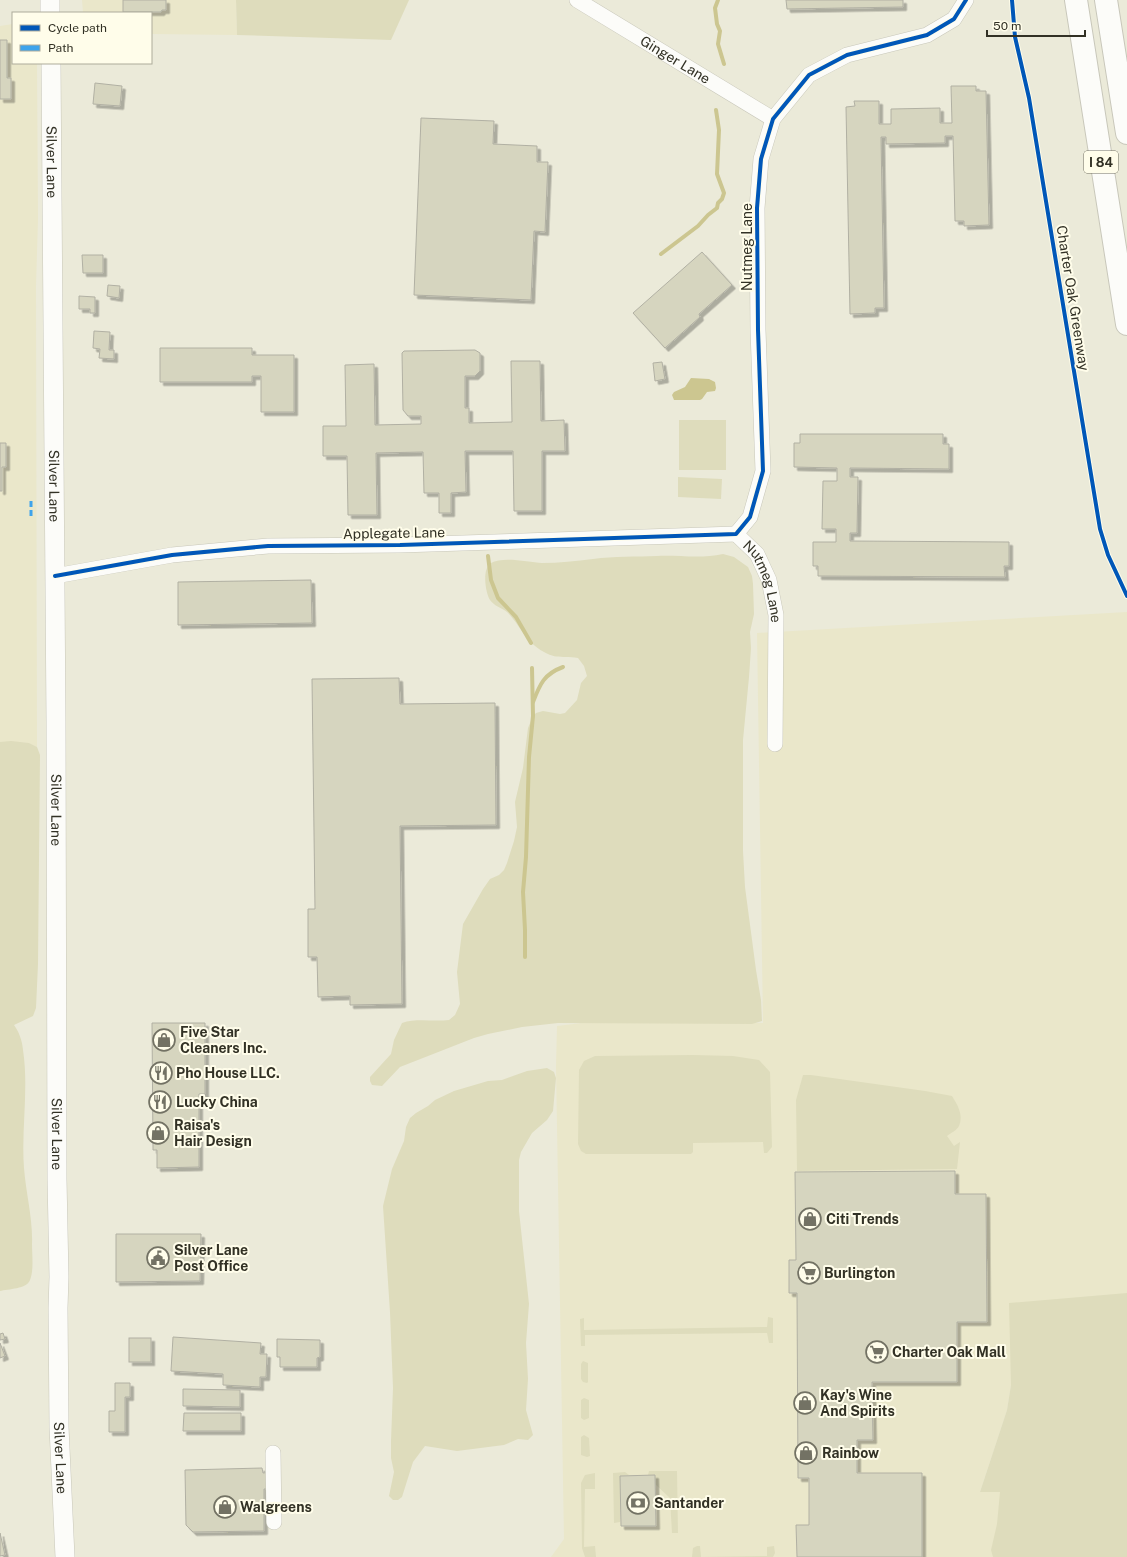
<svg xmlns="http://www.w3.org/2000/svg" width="1127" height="1557" font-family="'Public Sans',sans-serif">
<defs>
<filter id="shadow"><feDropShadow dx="3.5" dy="3.5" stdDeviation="0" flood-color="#0004"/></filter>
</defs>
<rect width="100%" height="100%" fill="#ebead9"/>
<g fill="#eae7ca">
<path d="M 82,0 L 236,0 L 237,35 L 151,34 L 151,13 L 83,13 Z"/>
<path d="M 13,24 L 13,63 L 37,63 L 38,219 L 36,286 L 37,747 L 29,743 L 0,742 L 0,26 Z"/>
<path d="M 1127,612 L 1127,1295 L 1011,1385 L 1007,1410 L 980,1492 L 1060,1492 L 1062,1557 L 551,1557 L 564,1539 L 556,1067 L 557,1026 L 623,1018 L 763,1023 L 757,633 Z"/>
</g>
<g fill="#dedcbc">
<path d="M 236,0 L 409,0 L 391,40 L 237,35 Z"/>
<rect x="679" y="420" width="47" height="50"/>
<path d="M 678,477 L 722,479 L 721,499 L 678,497 Z"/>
<path d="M 723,554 L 734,557 L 748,567 L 752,576 L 753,584 L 754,614 L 750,632 L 751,648 L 749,677 L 743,740 L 743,851 L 745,887 L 756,970 L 761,1000 L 762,1021 L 752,1024 L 558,1023 L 522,1027 L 488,1034 L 474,1038 L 400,1067 L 382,1086 L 372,1085 L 370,1081 L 370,1077 L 391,1054 L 394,1040 L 402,1023 C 416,1018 434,1022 449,1020 L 455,1015 L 460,1004 L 457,972 L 463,924 L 483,889 L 490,879 L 499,875 L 504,870 L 507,863 L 514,841 L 517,827 L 515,802 L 523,768 L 528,728 L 533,716 L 536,713 L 543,711 L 560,714 L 565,713 L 577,700 L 581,683 L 587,676 L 584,666 L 578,658 C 564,655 558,660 544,652 C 524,641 521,626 507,612 C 502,608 494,606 490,600 C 485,592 482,568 491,563 C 503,556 529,562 542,563 C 559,563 576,561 593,559 C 614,556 636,557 657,556 C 679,555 701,559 723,554 Z"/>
<path d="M 11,741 L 29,743 L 37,747 L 40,755 L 38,964 L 36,1008 L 33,1016 L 14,1025 C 19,1032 22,1040 23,1050 C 29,1089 21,1129 24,1168 C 26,1194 33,1219 32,1244 C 32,1255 34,1270 30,1280 C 27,1289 8,1289 0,1291 L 0,742 Z"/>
<path d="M 693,1055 L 733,1056 L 759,1060 L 770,1072 L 772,1147 L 767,1153 L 764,1153 L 763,1142 L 693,1143 L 693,1152 L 691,1154 L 586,1154 L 581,1151 L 578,1144 L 579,1070 L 584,1061 L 595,1056 Z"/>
<path d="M 547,1068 L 554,1072 L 556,1078 L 553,1111 L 547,1120 L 532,1133 L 521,1152 L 519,1160 L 519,1211 L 529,1304 L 526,1343 L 528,1379 L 526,1410 L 533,1435 L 528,1440 L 518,1439 L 504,1445 L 457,1451 L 425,1446 L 413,1462 L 402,1497 L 398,1500 L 393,1500 L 389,1496 L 394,1472 L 391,1458 L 391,1441 L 393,1388 L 390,1312 L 383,1206 L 392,1169 L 404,1141 L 406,1127 L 410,1118 L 416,1113 L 428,1106 L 435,1100 L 454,1091 L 488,1081 L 502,1080 L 527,1071 Z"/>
<path d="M 803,1075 L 811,1075 L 925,1091 L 952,1096 C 957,1104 964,1115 959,1126 C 957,1130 951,1133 947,1136 L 954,1146 L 960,1142 L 957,1169 L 797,1171 L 796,1100 Z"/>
<path d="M 1127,1293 L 1127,1557 L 993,1557 L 991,1550 L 997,1524 L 1000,1492 L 980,1492 L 1007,1410 L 1011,1385 L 1009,1303 Z"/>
<path d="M 768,1317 L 773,1318 L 773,1343 L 769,1343 L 767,1333 L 585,1335 L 585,1346 L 581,1346 L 580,1319 L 584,1318 L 584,1330 L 767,1327 Z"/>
<path d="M 583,1361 L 588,1363 L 588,1382 L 587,1383 L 583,1382 L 581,1379 L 581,1364 Z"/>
<path d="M 584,1398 L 589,1400 L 589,1418 L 584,1420 L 581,1418 L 581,1400 Z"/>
<path d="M 584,1435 L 589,1438 L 590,1456 L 587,1457 L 581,1455 L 581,1437 Z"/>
<path d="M 649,1471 L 677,1471 L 678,1533 L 672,1533 L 670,1498 L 655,1484 L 655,1475 L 648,1475 Z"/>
<path d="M 625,1472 L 629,1475 L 620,1476 L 620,1522 L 614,1523 L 613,1473 Z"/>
<path d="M 595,1473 L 595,1489 L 585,1489 L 584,1547 L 595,1546 L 596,1557 L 585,1557 L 582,1548 L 581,1483 L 585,1475 Z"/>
<path d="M 697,1546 L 700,1546 L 701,1557 L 767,1556 L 767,1547 L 774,1546 L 775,1553 L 773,1557 L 692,1557 L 693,1548 Z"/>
</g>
<path fill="#ccc690" d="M 691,378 L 709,379 L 715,382 L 716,388 L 715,391 L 707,392 L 702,399 L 700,400 L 674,400 L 672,395 L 674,392 L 685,387 Z"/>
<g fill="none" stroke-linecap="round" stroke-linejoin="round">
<g stroke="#ccc690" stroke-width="4">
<path d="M 718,0 L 715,8 L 717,24 L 720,31 L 718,44 L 724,64"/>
<path d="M 661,254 L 698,226 L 708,215 L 717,208 L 718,203 L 722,199 L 724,193 L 717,174 L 719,130 L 716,110"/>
<path d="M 488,556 L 491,580 L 498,598 L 516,617 L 531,643"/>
<path d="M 533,702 C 540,684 544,674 563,667"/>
<path d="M 525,957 L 525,930 L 523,892 L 526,857 L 529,757 L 533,716 L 532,668"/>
</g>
</g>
<g fill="#d6d5bf" stroke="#b1b0a3" filter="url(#shadow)">
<path d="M 123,0 L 166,0 L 166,10 L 162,10 L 161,12 L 123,12 Z"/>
<path d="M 786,0 L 903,0 L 903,7 L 787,9 Z"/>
<path d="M 0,40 L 7,40 L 7,78 L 11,78 L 11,99 L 0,99 Z"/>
<path d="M 95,83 L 122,86 L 120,106 L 93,104 Z"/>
<path d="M 951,86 L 976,86 L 976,91 L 986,91 L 989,225 L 964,226 L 964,221 L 955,221 L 953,136 L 945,136 L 945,143 L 886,144 L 886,137 L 881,137 L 884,308 L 875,308 L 875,313 L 850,314 L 846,107 L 855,106 L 854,101 L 879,101 L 879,124 L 891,124 L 891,109 L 940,108 L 940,123 L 952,123 Z"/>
<path d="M 421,118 L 494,121 L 493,144 L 537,146 L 537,162 L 548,162 L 545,232 L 534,231 L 531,300 L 414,295 Z"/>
<path d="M 702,252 L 732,285 L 699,314 L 700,317 L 665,348 L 633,313 Z"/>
<path d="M 82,255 L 103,255 L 103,273 L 83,273 Z"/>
<path d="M 108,285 L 120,286 L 119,298 L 107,296 Z"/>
<path d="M 79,296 L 95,297 L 95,313 L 90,313 L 90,309 L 79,309 Z"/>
<path d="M 94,331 L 110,332 L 109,350 L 114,350 L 114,359 L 99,358 L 100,349 L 93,348 Z"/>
<path d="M 160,348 L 252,348 L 252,355 L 294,355 L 294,412 L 261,412 L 261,376 L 252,376 L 252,382 L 160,382 Z"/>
<path d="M 475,350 L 480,353 L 480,371 L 475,376 L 465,376 L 465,408 L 469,408 L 469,423 L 512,422 L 511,361 L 540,361 L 541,421 L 564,420 L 565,451 L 542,451 L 542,511 L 514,511 L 513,451 L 465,451 L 466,492 L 451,493 L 451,513 L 439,513 L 439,493 L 424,493 L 423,452 L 376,453 L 377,515 L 348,515 L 347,456 L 323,456 L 323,426 L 346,426 L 345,365 L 374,364 L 375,425 L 421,424 L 421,416 L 408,416 L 403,410 L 402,353 L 404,351 Z"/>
<path d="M 662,362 L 665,379 L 655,381 L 653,363 Z"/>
<path d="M 800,434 L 943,434 L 943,444 L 949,444 L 949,469 L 850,468 L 850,477 L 858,477 L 857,533 L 850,533 L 850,541 L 1009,542 L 1009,566 L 1004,566 L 1005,577 L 818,576 L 818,566 L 813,566 L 813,542 L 836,542 L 836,529 L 822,529 L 823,481 L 837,481 L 837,468 L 794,467 L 794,443 L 800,443 Z"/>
<path d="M 0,443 L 6,443 L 6,467 L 2,467 L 2,491 L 0,491 Z"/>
<path d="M 311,580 L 312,623 L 178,625 L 178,582 Z"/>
<path d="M 399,678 L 400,704 L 495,703 L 496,825 L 400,826 L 402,1004 L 350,1005 L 350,996 L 318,997 L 317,957 L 308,957 L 308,909 L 315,909 L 312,679 Z"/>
<path d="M 152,1023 L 205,1023 L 205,1094 L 199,1094 L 199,1167 L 157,1168 L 157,1150 L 153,1150 Z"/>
<path d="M 955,1171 L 955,1194 L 986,1194 L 987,1322 L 957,1322 L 957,1382 L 872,1382 L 873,1440 L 857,1440 L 857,1473 L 922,1473 L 922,1557 L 797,1557 L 796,1525 L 809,1525 L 809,1478 L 798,1478 L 797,1293 L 789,1293 L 789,1260 L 796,1260 L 795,1172 Z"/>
<path d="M 116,1234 L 201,1234 L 200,1281 L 116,1282 Z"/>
<path d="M 3,1333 L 5,1339 L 0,1340 L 0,1334 Z"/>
<path d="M 173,1337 L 261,1343 L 260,1354 L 267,1354 L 266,1377 L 260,1377 L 260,1387 L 223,1385 L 223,1374 L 171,1371 Z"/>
<rect x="129" y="1338" width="22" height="24"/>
<path d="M 277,1339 L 320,1340 L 320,1357 L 317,1358 L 317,1367 L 280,1367 L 280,1357 L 277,1357 Z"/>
<path d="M 0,1343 L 5,1356 L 0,1358 Z"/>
<path d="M 115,1383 L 130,1383 L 130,1397 L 125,1397 L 125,1432 L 109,1432 L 109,1411 L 115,1411 Z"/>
<path d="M 183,1389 L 240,1390 L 240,1407 L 183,1406 Z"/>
<path d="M 184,1413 L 241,1413 L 241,1431 L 183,1431 Z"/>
<path d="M 262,1468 L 263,1473 L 273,1472 L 274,1489 L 264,1489 L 264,1531 L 193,1532 L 186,1525 L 185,1470 Z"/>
<path d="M 655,1475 L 656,1526 L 621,1526 L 620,1476 Z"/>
<path d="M 0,1533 L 5,1555 L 0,1556 Z"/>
</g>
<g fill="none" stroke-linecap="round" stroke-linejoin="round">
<g stroke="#c8c7ba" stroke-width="16">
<g id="minor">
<path id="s1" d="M 577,0 L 773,119"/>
<path d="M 736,534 L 750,517 L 763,471 L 758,330 L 757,208 L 761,159 L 773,119 L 809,75 L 847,55 L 927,35 L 954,19 L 966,0"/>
<path id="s2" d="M 736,534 L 757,554 L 769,580 L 776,615 L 775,744"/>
<path d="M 55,576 L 172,555 L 268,546 L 400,545 L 736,534"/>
<path d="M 273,1453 L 274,1522"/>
</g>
</g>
<g stroke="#c8c7ba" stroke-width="20">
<g id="major">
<path d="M 50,0 L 50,13"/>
<path id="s3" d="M 51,63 L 56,721 L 57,1179 L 59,1277 L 58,1308 L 59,1427 L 65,1557"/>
</g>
</g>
<g stroke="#c8c7ba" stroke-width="24">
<g id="highway">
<path d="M 1076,0 L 1127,324"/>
<path d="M 1106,0 L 1127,133"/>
</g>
</g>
<use href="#minor" stroke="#fcfcf9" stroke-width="15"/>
<use href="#major" stroke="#fcfcf9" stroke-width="19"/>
<use href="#highway" stroke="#fcfcf9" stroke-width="22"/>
<path stroke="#3ea3eb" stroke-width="3" stroke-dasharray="6 3" stroke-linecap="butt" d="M 31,501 L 31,517"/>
<g stroke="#fffdea" stroke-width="6">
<g id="cycleway">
<path d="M 1012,0 L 1015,37 L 1029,98 L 1100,529 L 1108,555 L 1127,596"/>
<path d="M 55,576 L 172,555 L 268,546 L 400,545 L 736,534 L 750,517 L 763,471 L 758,330 L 757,208 L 761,159 L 773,119 L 809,75 L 847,55 L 927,35 L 954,19 L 966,0"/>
</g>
</g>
<use href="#cycleway" stroke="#0057b8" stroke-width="4"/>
</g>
<defs>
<g id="shop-ring" transform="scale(1.15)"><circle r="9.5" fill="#fffdea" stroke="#737264" stroke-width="1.5"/><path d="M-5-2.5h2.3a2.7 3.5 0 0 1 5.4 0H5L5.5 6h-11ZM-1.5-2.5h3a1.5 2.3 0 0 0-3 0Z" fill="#737264"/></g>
<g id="restaurant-ring" transform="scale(1.15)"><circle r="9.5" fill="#fffdea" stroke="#737264" stroke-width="1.5"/><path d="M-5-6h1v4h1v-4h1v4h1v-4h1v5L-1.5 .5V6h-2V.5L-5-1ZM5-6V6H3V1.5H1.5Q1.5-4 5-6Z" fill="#737264"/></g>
<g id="civic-ring" transform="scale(1.15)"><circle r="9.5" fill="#fffdea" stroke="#737264" stroke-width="1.5"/><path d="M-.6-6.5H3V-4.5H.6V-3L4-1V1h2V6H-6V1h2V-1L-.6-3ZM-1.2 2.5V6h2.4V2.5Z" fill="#737264"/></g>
<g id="supermarket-ring" transform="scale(1.15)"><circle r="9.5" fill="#fffdea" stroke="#737264" stroke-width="1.5"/><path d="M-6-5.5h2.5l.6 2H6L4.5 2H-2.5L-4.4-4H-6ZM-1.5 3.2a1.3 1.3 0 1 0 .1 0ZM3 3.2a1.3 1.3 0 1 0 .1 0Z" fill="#737264"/></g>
<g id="bank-ring" transform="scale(1.15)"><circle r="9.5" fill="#fffdea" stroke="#737264" stroke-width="1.5"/><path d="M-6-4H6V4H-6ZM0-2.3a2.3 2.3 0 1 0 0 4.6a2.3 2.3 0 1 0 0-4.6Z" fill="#737264"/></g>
</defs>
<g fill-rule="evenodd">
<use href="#shop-ring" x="164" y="1040"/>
<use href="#restaurant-ring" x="161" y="1073"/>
<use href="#restaurant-ring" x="160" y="1102"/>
<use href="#shop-ring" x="158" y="1133"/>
<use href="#shop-ring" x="810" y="1219"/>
<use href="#civic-ring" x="158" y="1258"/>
<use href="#supermarket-ring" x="809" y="1273"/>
<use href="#supermarket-ring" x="877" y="1352"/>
<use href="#shop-ring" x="805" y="1403"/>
<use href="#shop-ring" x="806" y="1453"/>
<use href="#bank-ring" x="638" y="1503"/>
<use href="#shop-ring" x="225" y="1507"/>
</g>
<g text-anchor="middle" stroke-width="4" stroke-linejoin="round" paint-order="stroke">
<rect fill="#fffdea" stroke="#706e60" stroke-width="1" x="1084" y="151" width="34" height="22" rx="3"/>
<g font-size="13" font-weight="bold" fill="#323125">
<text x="1101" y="167">I 84</text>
</g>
<g font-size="14" fill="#323125" stroke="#fffdea">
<text dy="5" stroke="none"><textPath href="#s1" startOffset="115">Ginger Lane</textPath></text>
<text dy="5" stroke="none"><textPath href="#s3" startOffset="99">Silver Lane</textPath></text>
<text transform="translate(747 247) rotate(-90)" y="5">Nutmeg Lane</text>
<text transform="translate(1073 298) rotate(81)" y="5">Charter Oak Greenway</text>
<text dy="5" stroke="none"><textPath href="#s3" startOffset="423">Silver Lane</textPath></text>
<text transform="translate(394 533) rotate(-1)" y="5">Applegate Lane</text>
<text dy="5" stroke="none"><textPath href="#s2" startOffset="57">Nutmeg Lane</textPath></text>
<text dy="5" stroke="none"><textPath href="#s3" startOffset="747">Silver Lane</textPath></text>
<text dy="5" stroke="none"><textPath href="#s3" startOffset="1071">Silver Lane</textPath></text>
<text dy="5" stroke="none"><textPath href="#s3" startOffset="1395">Silver Lane</textPath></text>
</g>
<g font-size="14" font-weight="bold" fill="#323125" stroke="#fffdea" text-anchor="start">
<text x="180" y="1037">Five Star<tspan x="180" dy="16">Cleaners Inc.</tspan></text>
<text x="176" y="1078">Pho House LLC.</text>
<text x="176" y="1107">Lucky China</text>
<text x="174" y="1130">Raisa's<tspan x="174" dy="16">Hair Design</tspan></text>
<text x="826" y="1224">Citi Trends</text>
<text x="174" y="1255">Silver Lane<tspan x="174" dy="16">Post Office</tspan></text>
<text x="824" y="1278">Burlington</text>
<text x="892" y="1357">Charter Oak Mall</text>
<text x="820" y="1400">Kay's Wine<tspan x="820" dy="16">And Spirits</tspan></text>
<text x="822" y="1458">Rainbow</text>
<text x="654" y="1508">Santander</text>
<text x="240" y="1512">Walgreens</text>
</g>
</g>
<rect x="12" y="12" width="140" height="52" fill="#fffdea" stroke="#adab9b"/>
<rect x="20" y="25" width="20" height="6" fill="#0057b8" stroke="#adab9b"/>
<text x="48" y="32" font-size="12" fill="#323125">Cycle path</text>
<rect x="20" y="45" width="20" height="6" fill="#3ea3eb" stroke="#adab9b"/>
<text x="48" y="52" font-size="12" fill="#323125">Path</text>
<path d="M987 30v6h98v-6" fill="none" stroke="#323125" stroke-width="2"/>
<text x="993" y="30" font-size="12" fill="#323125" stroke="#fffdea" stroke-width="3" paint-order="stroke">50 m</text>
</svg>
